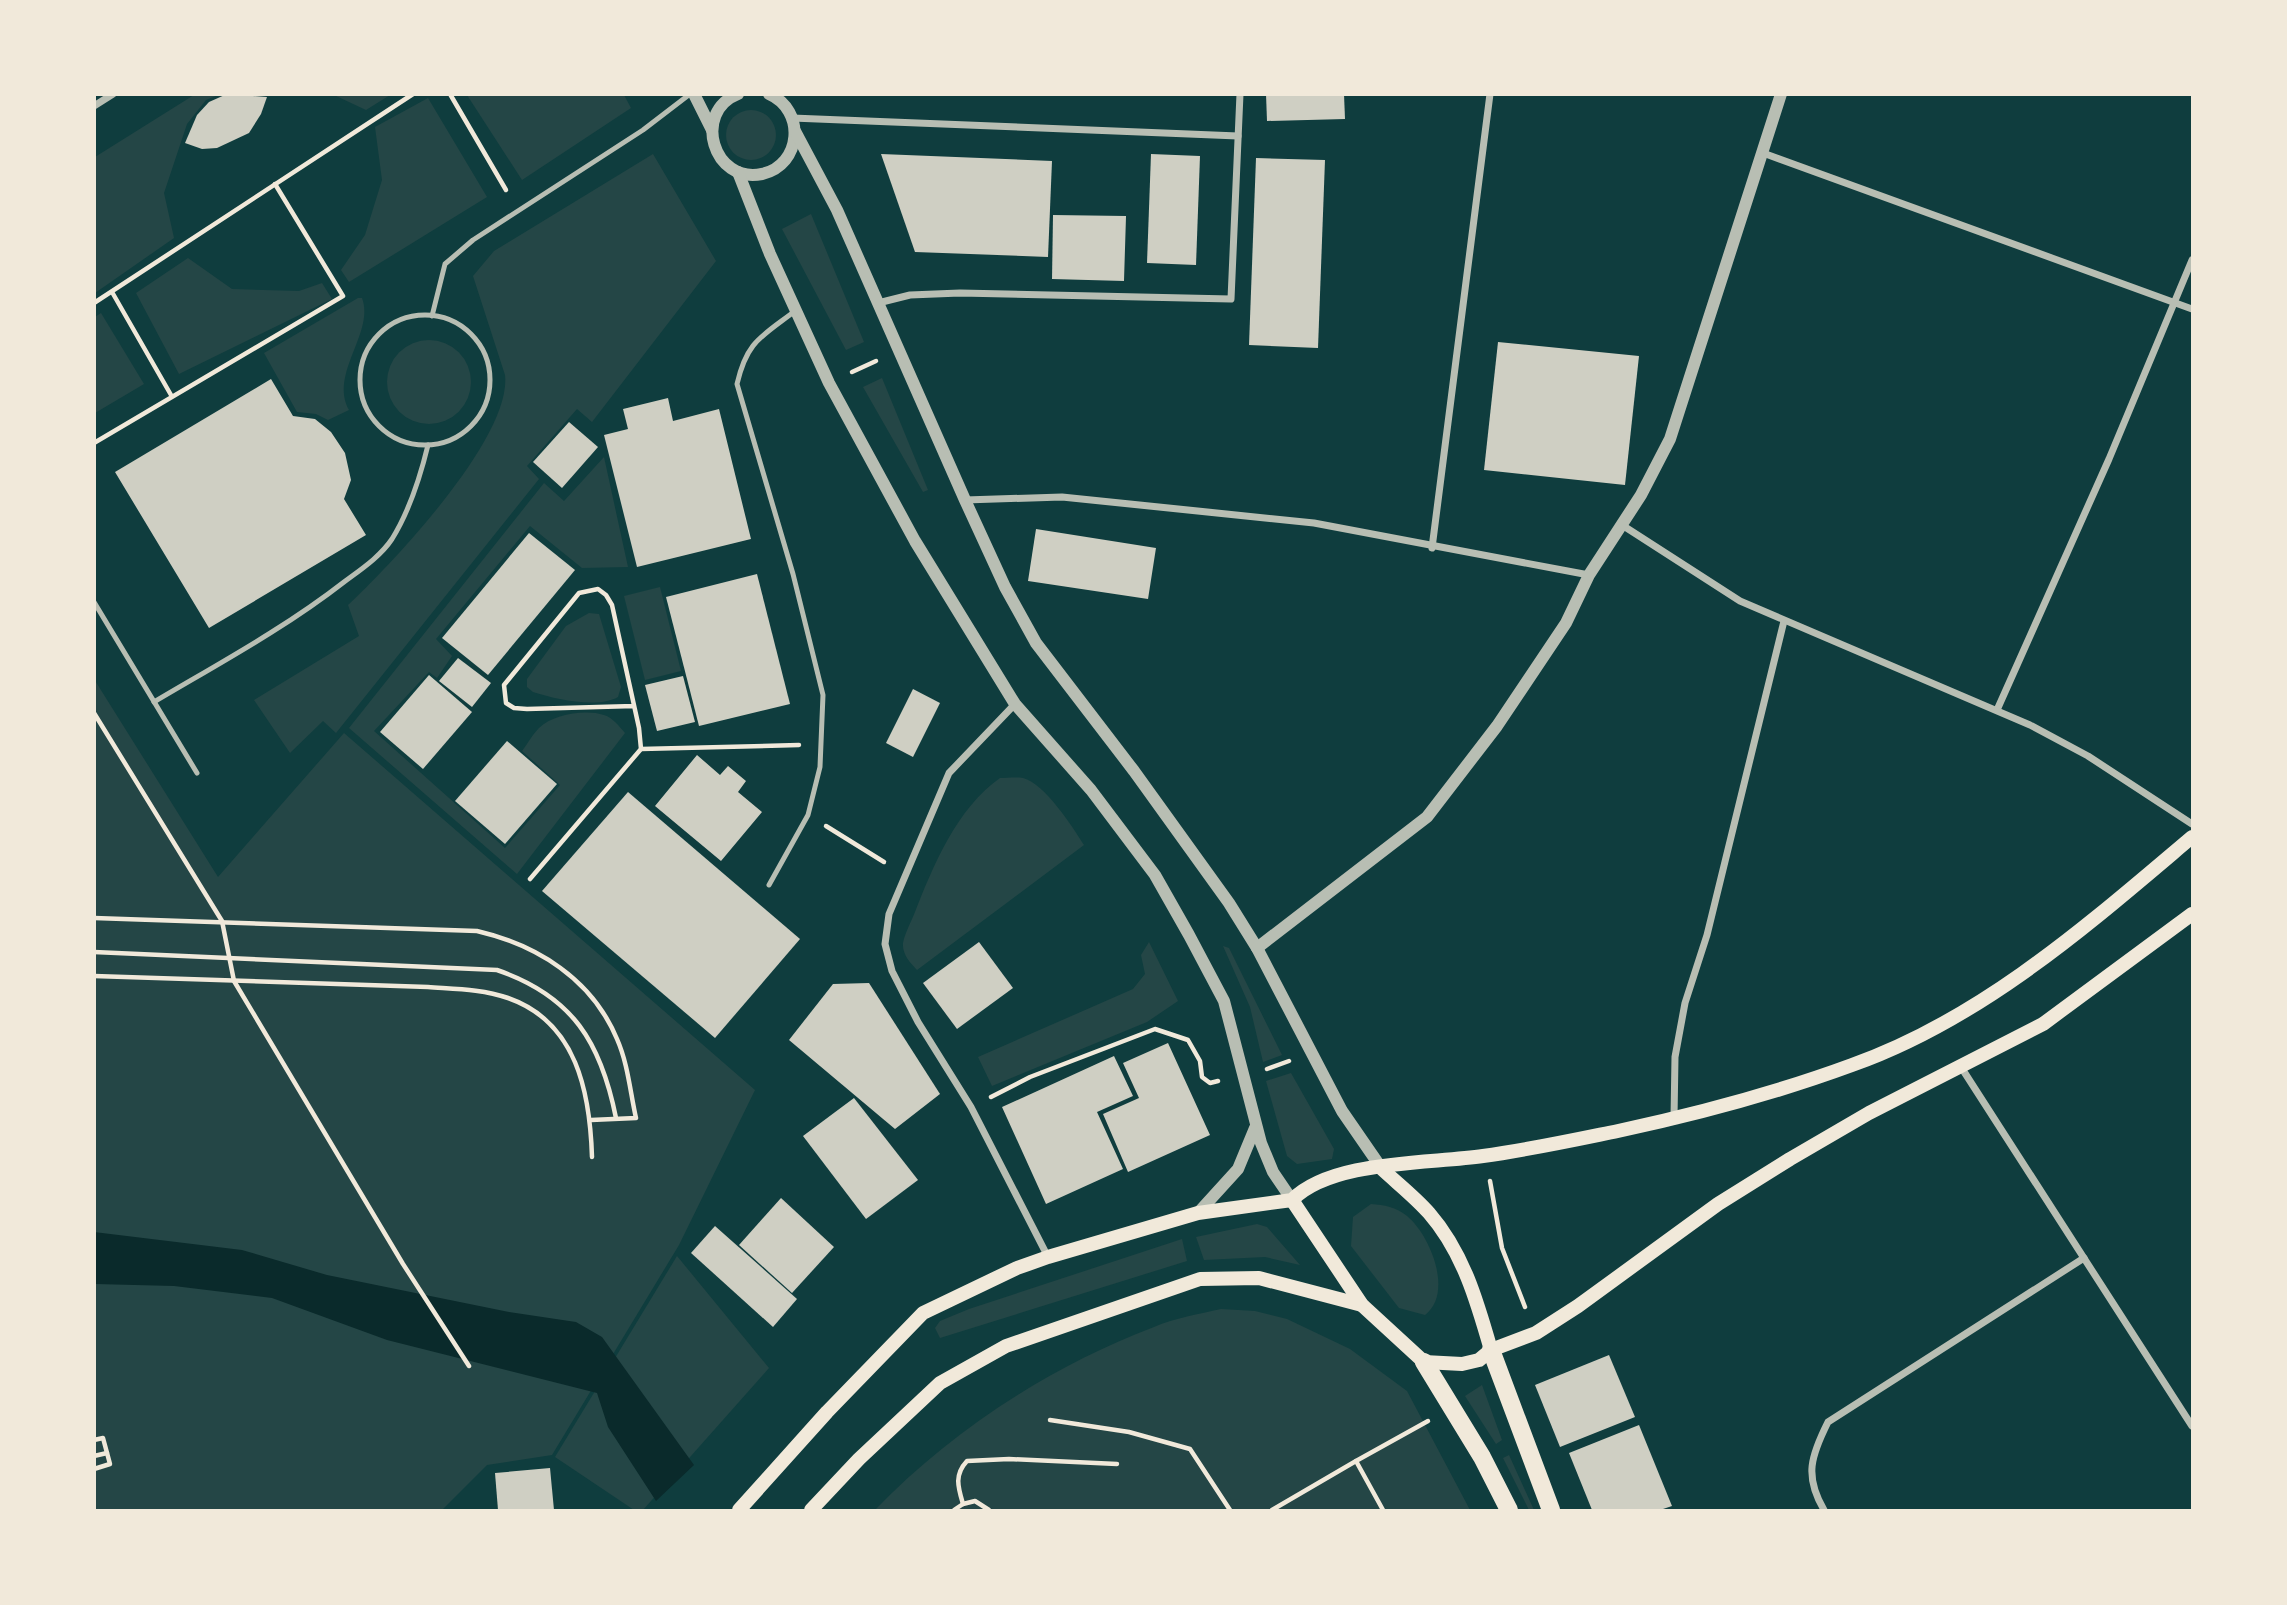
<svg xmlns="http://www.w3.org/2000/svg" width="2287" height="1605" font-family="'Roboto Condensed',sans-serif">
<rect width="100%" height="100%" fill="#0f3d3e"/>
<g fill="#244646">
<path d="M 194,95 L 218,95 L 206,100 L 187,124 L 164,193 L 174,238 L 95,293 L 95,157 Z"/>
<path d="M 273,95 L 390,94 L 390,95 L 366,110 L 334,95 Z"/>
<path d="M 467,95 L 624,95 L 631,108 L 522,180 Z"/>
<path d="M 428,98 L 487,197 L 349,282 L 341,270 L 365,235 L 382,180 L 375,127 Z"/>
<circle cx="751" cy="135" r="25"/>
<path d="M 653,154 L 716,261 L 592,422 L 577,409 L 527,466 L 539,479 L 336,733 L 323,721 L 290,753 L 254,700 L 359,636 L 348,605 C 393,563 512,437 505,375 L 473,276 L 494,251 Z"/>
<path d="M 811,214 L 864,342 L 846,350 L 782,229 Z"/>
<path d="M 188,258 L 232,289 L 299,291 L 322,283 L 332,299 L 179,374 L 136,293 Z"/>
<path d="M 358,298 L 362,298 C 375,333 329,373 349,410 L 328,420 L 316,414 L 297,412 L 264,353 Z"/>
<path d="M 101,313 L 144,384 L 95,413 L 95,317 Z"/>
<circle cx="429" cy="382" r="42"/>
<path d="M 882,378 L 928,490 L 923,492 L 863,387 Z"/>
<path d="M 604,457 L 628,567 L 582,568 L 530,526 L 436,639 L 452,656 L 437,678 L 429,672 L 374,731 L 505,848 L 560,785 L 522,751 C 528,743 533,734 539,728 C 553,714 586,709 604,715 C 613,718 619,726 625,733 L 517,874 L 349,728 L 544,483 L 564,501 Z"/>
<path d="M 660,587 L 681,671 L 645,680 L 624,596 Z"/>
<path d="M 589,613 L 599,614 L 621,687 L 618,697 C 597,709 555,699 533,692 L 527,687 L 527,679 L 566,626 Z"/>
<path d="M 94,679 L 218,877 L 344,733 L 755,1090 L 679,1245 L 552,1455 L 487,1465 L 442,1510 L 95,1510 Z"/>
<path d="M 1000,778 C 1007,778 1016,777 1023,778 C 1045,784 1072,826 1084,845 L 917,970 C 910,963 902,954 903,943 C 905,933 911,922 915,912 C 933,866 957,808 1000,778 Z"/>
<path d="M 1149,942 L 1178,1001 L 1147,1022 L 992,1086 L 978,1057 L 1133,989 L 1145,974 L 1141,955 Z"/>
<path d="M 1223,946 L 1229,948 L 1282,1055 L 1263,1062 L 1250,1007 Z"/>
<path d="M 1291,1073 L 1334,1149 L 1332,1159 L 1297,1164 L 1287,1156 L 1266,1081 Z"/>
<path d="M 1371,1204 C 1384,1205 1396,1207 1407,1216 C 1430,1235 1454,1293 1425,1315 L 1399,1308 L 1351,1246 L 1353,1217 Z"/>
<path d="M 1257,1224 L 1267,1227 L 1300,1265 L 1265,1257 L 1204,1260 L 1196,1237 Z"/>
<path d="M 1182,1239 L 1187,1261 L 940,1338 L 935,1328 L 940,1321 L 969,1309 Z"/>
<path d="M 677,1256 L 769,1368 L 643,1510 L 634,1510 L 555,1457 Z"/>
<path d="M 1221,1309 L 1255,1311 L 1287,1319 L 1350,1349 L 1407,1391 L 1470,1510 L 875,1510 C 951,1431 1051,1366 1154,1327 C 1175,1318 1199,1314 1221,1309 Z"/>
<path d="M 1482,1385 L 1502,1440 L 1496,1444 L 1465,1396 Z"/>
<path d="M 1509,1455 L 1534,1510 L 1529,1510 L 1503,1458 Z"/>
</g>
<path fill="#0a2a2b" d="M 94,1232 L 242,1250 L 327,1275 L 509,1312 L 576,1322 L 602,1337 L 694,1465 L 656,1501 L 608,1427 L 597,1393 L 387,1340 L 272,1298 L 174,1286 L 95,1284 Z"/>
<g fill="#cfcfc3">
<path d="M 227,94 L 267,97 L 261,114 L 249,133 L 217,148 L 202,149 L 185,143 L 197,115 L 209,102 Z"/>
<path d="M 1266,94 L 1344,94 L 1345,119 L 1267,121 Z"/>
<path d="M 881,154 L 1052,161 L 1048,257 L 915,252 Z"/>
<path d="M 1151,154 L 1200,156 L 1196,265 L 1147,263 Z"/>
<path d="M 1256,158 L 1325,160 L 1318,348 L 1249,345 Z"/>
<path d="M 1053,215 L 1126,216 L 1124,281 L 1052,279 Z"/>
<path d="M 1498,342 L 1639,356 L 1625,485 L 1484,470 Z"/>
<path d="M 271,379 L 293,416 L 315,419 L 331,432 L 345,453 L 351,480 L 344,499 L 366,535 L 209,628 L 115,472 Z"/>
<path d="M 668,398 L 673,421 L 719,409 L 751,539 L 637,567 L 604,435 L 628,429 L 623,409 Z"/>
<path d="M 569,422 L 598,447 L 562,488 L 533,462 Z"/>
<path d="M 1036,529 L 1156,548 L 1148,599 L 1028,581 Z"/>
<path d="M 529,533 L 575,570 L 488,675 L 442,638 Z"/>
<path d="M 757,574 L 790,704 L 699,726 L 666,597 Z"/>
<path d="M 458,658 L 491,683 L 472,707 L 439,681 Z"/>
<path d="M 429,675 L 472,712 L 423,769 L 380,732 Z"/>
<path d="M 683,676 L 695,722 L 657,731 L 645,685 Z"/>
<path d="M 913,689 L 940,703 L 913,757 L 886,743 Z"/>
<path d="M 507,741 L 557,784 L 505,844 L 455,801 Z"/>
<path d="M 697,755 L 720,775 L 728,766 L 746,781 L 738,792 L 762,812 L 721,861 L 655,806 Z"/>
<path d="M 628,792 L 800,939 L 715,1038 L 542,891 Z"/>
<path d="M 979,942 L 1013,988 L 957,1029 L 923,983 Z"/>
<path d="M 869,983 L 940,1094 L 895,1129 L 789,1040 L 833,984 Z"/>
<path d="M 1168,1043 L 1210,1135 L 1128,1172 L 1103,1114 L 1139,1098 L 1123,1063 Z"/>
<path d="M 1114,1056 L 1133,1096 L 1097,1112 L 1123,1169 L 1046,1204 L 1002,1107 Z"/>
<path d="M 854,1098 L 918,1180 L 866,1219 L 803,1136 Z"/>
<path d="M 781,1198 L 834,1247 L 792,1293 L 739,1245 Z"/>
<path d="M 715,1226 L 797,1299 L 773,1327 L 691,1253 Z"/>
<path d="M 1609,1355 L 1635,1417 L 1560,1447 L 1535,1385 Z"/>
<path d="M 1639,1425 L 1672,1506 L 1660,1510 L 1592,1510 L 1569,1453 Z"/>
<path d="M 550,1468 L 554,1510 L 498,1510 L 495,1473 Z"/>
</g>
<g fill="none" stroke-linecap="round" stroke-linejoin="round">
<g stroke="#f1e9da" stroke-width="4.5">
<path d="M 450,94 L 506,190"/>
<path d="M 112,292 L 171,395"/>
<path d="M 94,303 L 413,94"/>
<path d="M 852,372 L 876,361"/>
<path d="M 94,443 L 343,296 L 275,184"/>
<path d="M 94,713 L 222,921 L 234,981 L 403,1264 L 469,1366"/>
<path d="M 641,749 L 799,745"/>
<path d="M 826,826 L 884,862"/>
<path d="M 530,879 L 641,749 L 639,728 L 612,605 L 606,595 L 598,589 L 579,593 L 504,685 L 506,703 L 514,708 L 527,709 L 634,706"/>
<path d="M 94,918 L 477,931 C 537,945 592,979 617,1039 C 628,1064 630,1091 636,1118 L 591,1120"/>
<path d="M 94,952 L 497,970 C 573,996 601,1043 616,1118"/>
<path d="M 94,976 L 428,987 C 455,989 482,989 508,998 C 577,1022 590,1093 592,1157"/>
<path d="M 1267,1069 L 1289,1061"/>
<path d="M 991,1097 L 1030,1077 L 1155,1029 L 1188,1040 L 1200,1061 L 1202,1077 L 1210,1083 L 1218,1081"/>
<path d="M 1490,1181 L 1502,1248 L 1525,1307"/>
<path d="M 1050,1420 L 1129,1432 L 1190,1449 L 1230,1510"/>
<path d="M 94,1440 L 103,1438 L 110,1464 L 94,1469"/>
<path d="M 94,1456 L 107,1453"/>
<path d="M 963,1504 C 958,1487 954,1475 967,1461 L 1009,1459 L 1117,1464"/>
<path d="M 954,1510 L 963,1504 L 975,1501 L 989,1510"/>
<path d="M 1272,1510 L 1356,1461"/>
<path d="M 1383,1510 L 1356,1461 L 1428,1421"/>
</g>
<g stroke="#b8beb3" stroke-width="5">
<circle cx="425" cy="380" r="65"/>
<path d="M 432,316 L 445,264 L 473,240 L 643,130 L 690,94"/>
<path d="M 94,602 L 197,773"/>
<path d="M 154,702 C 218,664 285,628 344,582 C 360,570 380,557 392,539 C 410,510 420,478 428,445"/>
<path d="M 769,885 L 808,815 L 820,767 L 823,695 L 793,574 L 737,384 C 747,341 761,337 795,311"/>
</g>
<g stroke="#b8beb3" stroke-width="7">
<path d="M 94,106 L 113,94"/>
<path d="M 792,118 L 1238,136"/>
<path d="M 1763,153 L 2192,309"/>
<path d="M 878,303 L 910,295 L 960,293 L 1231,299 L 1240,94"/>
<path d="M 965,500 L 1062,497 L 1314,523 L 1589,575"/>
<path d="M 1622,525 L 1740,601 L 2030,725 L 2088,756 L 2192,824"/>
<path d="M 1432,548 L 1490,94"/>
<path d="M 1015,704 L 949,773 L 889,914 L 885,944 L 892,971 L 918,1022 L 971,1107 L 1048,1257"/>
<path d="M 1997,710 L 2109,459 L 2192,260"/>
<path d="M 1961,1067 L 2192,1426"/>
<path d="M 1674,1118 L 1675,1057 L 1685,1003 L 1707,935 L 1784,621"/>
<path d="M 1824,1510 C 1804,1476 1811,1456 1828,1422 L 2084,1258"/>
</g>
<g stroke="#b8beb3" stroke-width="12">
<path d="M 694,94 L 712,130"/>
<path d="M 738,94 C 692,112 713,184 762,174 C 802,165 806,110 769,94"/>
<path d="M 795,131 L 837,210 L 965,500 L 1005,587 L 1036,643 L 1134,771 L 1229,903 L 1257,948 L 1342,1111 L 1382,1169"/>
<path d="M 738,172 L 770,254 L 829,383 L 915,541 L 1015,704 L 1091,790 L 1155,875 L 1189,935 L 1224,1001 L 1261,1143 L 1273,1172 L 1292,1200"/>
<path d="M 1257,948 L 1427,817 L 1497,726 L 1566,623 L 1589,575 L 1641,495 L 1670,439 L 1781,94"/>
<path d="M 1198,1213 L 1238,1169 L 1255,1128"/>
</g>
<g stroke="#f1e9da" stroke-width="14">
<path d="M 1382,1169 C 1397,1183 1415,1197 1429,1213 C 1463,1252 1477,1301 1491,1350"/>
<path d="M 1292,1200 L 1362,1305 L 1424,1362 L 1462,1364 L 1479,1360 L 1491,1350 L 1536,1333 L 1578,1306 L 1718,1204 L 1790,1159 L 1869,1113 L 2043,1024 L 2192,914"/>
<path d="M 739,1510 L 827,1412 L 923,1313 L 1017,1268 L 1048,1257 L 1198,1213 L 1292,1200 C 1331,1160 1428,1164 1483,1156 C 1528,1150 1574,1140 1618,1131 C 1697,1114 1776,1093 1852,1065 C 1982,1019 2089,924 2192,837"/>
<path d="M 811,1510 L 859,1459 L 940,1383 L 1006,1346 L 1200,1279 L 1259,1278 L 1362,1305"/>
</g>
<g stroke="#f1e9da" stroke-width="18">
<path d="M 1491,1350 L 1551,1510"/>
<path d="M 1424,1362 L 1482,1457 L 1509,1510"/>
</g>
</g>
<rect width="2287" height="1605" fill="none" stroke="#f1e9da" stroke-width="192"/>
</svg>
